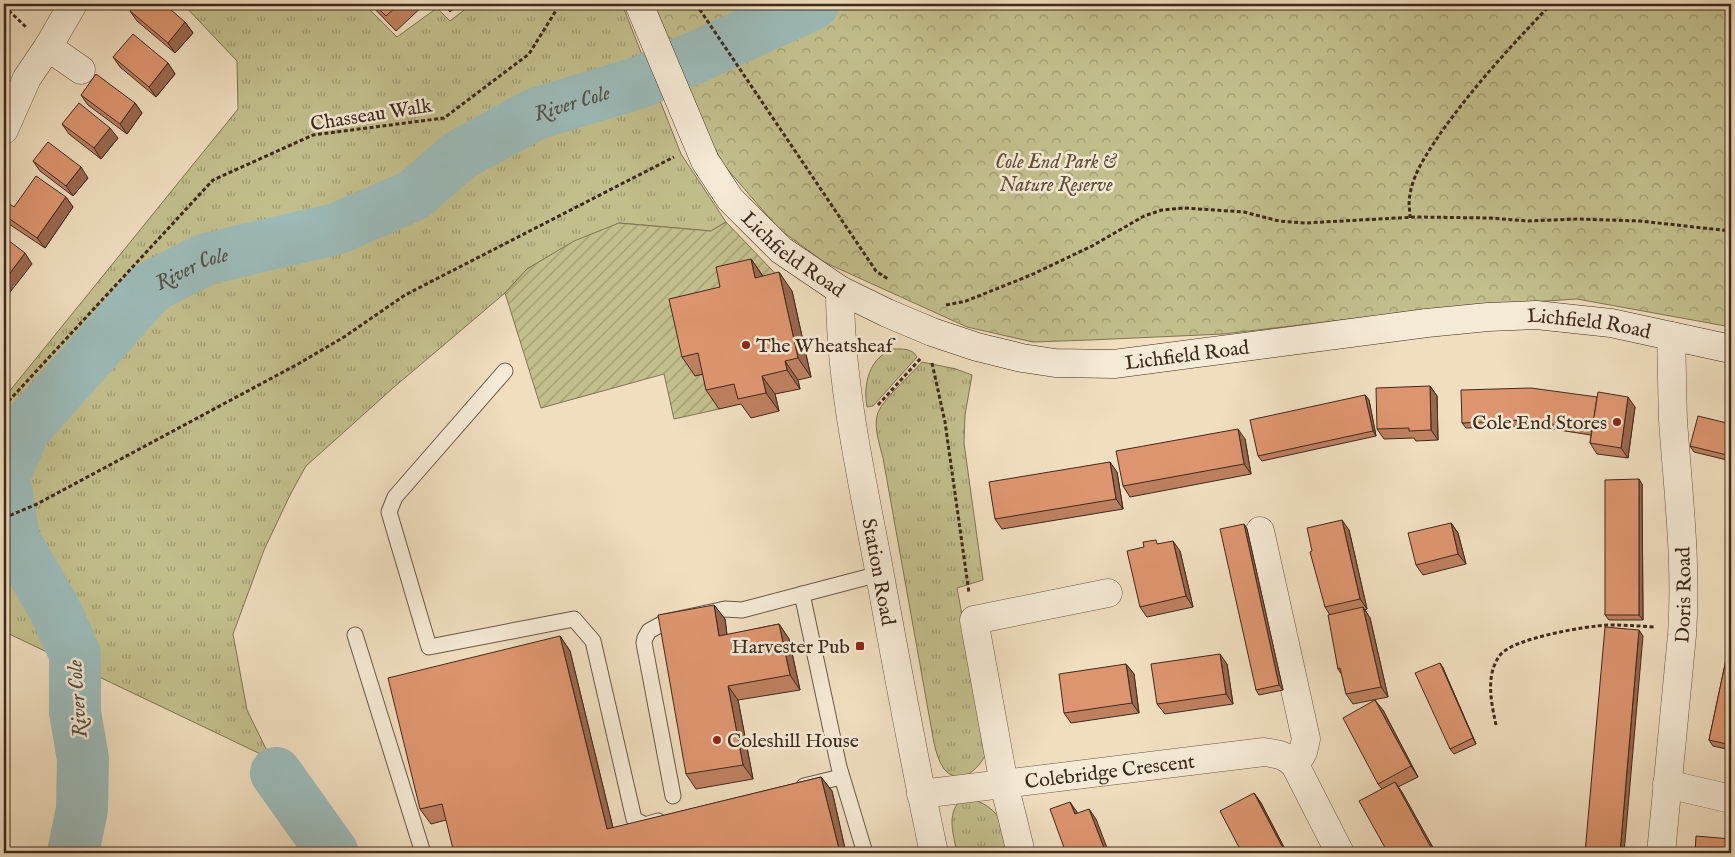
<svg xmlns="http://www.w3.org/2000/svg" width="1735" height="857" font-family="'IM FELL English',serif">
<defs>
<pattern id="grass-tufts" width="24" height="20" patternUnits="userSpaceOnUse" patternTransform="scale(1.25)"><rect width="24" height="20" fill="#c2bf8c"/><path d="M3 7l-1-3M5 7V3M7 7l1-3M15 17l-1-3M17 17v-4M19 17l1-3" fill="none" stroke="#9f9b72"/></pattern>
<pattern id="park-crowns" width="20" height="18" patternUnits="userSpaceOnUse" patternTransform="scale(1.25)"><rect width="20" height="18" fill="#c2bf8c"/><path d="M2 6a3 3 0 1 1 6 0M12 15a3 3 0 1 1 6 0" fill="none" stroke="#9f9b72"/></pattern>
<pattern id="garden-furrows" width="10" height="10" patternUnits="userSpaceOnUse" patternTransform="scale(1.25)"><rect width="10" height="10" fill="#c2bf8c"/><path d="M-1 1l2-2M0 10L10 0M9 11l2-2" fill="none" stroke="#9f9b72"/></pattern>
</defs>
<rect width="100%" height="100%" fill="#f0debf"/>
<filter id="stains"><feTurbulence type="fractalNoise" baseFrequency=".004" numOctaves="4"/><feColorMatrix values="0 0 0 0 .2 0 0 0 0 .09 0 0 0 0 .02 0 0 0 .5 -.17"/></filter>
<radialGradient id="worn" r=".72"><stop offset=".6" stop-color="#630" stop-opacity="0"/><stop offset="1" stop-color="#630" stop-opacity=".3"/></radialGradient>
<g fill="url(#grass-tufts)" stroke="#807454">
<path d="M 183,4 L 364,4 L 397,37 L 437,8 L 450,21 L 472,4 L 622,4 L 681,154 L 726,222 L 711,231 L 619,223 L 527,269 L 505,293 L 393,388 L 306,466 L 291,493 L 264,550 L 233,634 L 247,710 L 271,759 L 5,632 L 4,633 L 4,398 L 238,109 L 237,61 Z"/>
<path d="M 893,349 C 903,349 912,348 917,357 L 873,406 L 867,407 C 863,384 869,358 893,349 Z"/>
<path d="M 922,362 L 956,369 L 972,375 L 965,415 L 964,443 L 983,580 L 957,588 L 972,669 L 985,756 C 977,770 960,787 944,769 C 939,762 936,752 934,743 L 883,458 C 880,446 874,429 877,416 C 879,402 912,374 922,362 Z"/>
<path d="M 974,800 C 1002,809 1003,828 1012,853 L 957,853 C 954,837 946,814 960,801 Z"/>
</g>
<path fill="url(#park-crowns)" stroke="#807454" d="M 650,4 L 1731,4 L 1731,327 L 1577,299 L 1453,307 L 1223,334 L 1090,340 L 1033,342 L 967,327 L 824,262 L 779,229 L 722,163 L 697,112 Z"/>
<path fill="url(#garden-furrows)" stroke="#807454" d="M 726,222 L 792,291 L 696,375 L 711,372 L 719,409 L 674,419 L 664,374 L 541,408 L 505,293 L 527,269 L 574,241 L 619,223 L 711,231 Z"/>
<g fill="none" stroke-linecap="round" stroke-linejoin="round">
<g stroke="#9cbbb9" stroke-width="52">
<path d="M 276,773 L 333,853"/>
<path id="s1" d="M 73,853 L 82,809 L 83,759 L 75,712 L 75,654 L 56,612 L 14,539 L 4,476 L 25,429 L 151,287 L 206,259 L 336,229 L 414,195 L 460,155 L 535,114 L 641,82 L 813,4"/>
</g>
<g stroke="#6b5646" stroke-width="17">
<g id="lane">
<path d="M 505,371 L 395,497 L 389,512 L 429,647 L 574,619 L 593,641 L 634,819 L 645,825 L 658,821"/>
<path d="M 802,594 L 839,767 L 865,853"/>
<path d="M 355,635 L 423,853"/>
<path d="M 804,786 L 841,777"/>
<path d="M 673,796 L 644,643 L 645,638 L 649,631 L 665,622 L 725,609 L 742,610 L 879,574"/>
</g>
</g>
<g stroke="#6b5646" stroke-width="29">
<g id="street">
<path d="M 48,47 L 73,4"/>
<path d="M 4,130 L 27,78 L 48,47 L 81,70"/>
<path id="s2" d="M 840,290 C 840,381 860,470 877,559 C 895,657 913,756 934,853"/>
<path d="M 1260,531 L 1306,739 L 1303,752 L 1295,765 L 1340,853"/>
<path d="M 1667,784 L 1731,799"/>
<path id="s3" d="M 921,794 L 1264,752 C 1277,754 1286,755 1295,765"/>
<path d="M 1021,853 L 1004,784 L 974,620 L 1108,593"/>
<path id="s4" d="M 1661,853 L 1682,635 C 1687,563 1678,492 1673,420 C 1672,392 1672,364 1671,336"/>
</g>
</g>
<g stroke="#3f291d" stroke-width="29">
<g id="secondary">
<path id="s5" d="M 639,4 L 705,161 L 730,199 L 781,250 L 840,290 L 887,313 L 932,332 L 977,347 L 1022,358 L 1055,363 L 1114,364 L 1427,323 L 1488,317 L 1536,315 L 1611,323 L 1731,349"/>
</g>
</g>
<g stroke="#3f291d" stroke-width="3" stroke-dasharray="4 2.5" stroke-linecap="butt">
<path d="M 696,4 L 876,271 L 888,279"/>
<path d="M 4,6 L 27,28"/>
<path d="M 1410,218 C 1410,211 1408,202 1410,195 C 1413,173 1428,152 1440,134 C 1473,87 1512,45 1551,4"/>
<path d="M 946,305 L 966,301 L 1031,275 L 1092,246 L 1144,216 L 1162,210 L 1184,208 L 1244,212 L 1279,221 L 1305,223 L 1416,217 L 1491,218 L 1528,221 L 1577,219 L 1640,221 L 1731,231"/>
<path d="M 932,363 L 945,422 L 969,593"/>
<path d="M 878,405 L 921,358"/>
<path d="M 4,406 L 213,180 L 313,135 L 444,118 L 529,54 L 560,4"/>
<path d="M 4,518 L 37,504 L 298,364 L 344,337 L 405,295 L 674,157"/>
<path d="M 1496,725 C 1491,702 1485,673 1501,654 C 1515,638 1586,626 1608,625 C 1624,625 1639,626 1655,627"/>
</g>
<use href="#lane" stroke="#f5ead5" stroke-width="15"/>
<use href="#street" stroke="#f5ead5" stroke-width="28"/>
<use href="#secondary" stroke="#f5ead5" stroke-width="28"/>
</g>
<g fill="#be805f" stroke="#3f291d">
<path d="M 370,4 L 425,4 L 396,31 Z"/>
<path d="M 443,4 L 459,4 L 450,12 Z"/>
<path d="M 130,11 L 185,22 L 193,33 L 175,53 L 137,21 Z"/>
<path d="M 113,57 L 168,63 L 175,74 L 156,97 L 120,67 Z"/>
<path d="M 81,95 L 135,103 L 142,113 L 127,134 L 88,105 Z"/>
<path d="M 62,124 L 118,138 L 101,159 L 69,134 Z"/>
<path d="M 33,161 L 88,178 L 73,196 L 40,171 Z"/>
<path d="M 66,197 L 73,207 L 45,248 L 9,224 L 4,217 L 4,210 Z"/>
<path d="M 751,259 L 763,276 L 792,291 L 811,377 L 798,380 L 800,389 L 775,394 L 779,411 L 751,418 L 741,404 L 719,409 L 706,390 L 703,374 L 695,376 L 682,357 L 720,287 Z"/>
<path d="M 1430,386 L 1437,396 L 1438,440 L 1416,441 L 1414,438 L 1384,439 L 1377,429 Z"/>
<path d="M 1365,395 L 1369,400 L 1376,436 L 1262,461 L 1258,456 Z"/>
<path d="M 1635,407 L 1628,458 L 1597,454 L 1590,443 L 1591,435 L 1533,426 L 1466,428 L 1462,423 Z"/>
<path d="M 1731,424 L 1731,461 L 1694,452 L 1690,446 Z"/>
<path d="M 1245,439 L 1251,474 L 1130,497 L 1123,486 Z"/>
<path d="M 1117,472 L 1123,509 L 1002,529 L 995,519 Z"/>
<path d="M 1642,484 L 1643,620 L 1609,620 L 1605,615 Z"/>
<path d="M 1451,523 L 1458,533 L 1466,564 L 1423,575 L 1416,565 Z"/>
<path d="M 1244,524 L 1247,529 L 1283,690 L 1259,695 L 1256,690 Z"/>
<path d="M 1349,530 L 1367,609 L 1365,610 L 1370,618 L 1388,697 L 1353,704 L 1346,694 L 1342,675 L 1338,669 L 1330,615 L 1325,607 Z"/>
<path d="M 1159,544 L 1180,551 L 1193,607 L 1147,617 L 1140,607 Z"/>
<path d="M 714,605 L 725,619 L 727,635 L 779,624 L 789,639 L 800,690 L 738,700 L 753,779 L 696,789 L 686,774 Z"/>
<path d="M 560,636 L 570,651 L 613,828 L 821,777 L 832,791 L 846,853 L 446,820 L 431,824 L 420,809 Z"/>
<path d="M 1731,636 L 1731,750 L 1713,746 L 1709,740 Z"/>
<path d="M 1440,663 L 1443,668 L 1476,744 L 1454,754 L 1450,749 Z"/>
<path d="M 1126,664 L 1134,674 L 1139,713 L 1071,723 L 1064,713 Z"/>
<path d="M 1227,664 L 1233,704 L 1165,714 L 1157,704 Z"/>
<path d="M 1383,710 L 1418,777 L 1398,787 L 1436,853 L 1388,853 L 1382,789 L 1378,784 Z"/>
<path d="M 1254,793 L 1261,803 L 1287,853 L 1242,853 Z"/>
</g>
<g fill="#9b684e" stroke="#3f291d">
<path d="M 185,22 L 193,33 L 175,53 L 168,43 Z"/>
<path d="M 168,63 L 175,74 L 156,97 L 149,87 Z"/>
<path d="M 135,103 L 142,113 L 127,134 L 120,124 Z"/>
<path d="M 110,128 L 118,138 L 101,159 L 94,148 Z"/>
<path d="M 81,167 L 88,178 L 73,196 L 66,186 Z"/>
<path d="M 66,197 L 73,207 L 45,248 L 37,238 Z"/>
<path d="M 25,253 L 32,264 L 4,300 L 4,281 Z"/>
<path d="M 751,259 L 764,278 L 755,278 Z"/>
<path d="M 779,272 L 792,291 L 811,377 L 798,358 Z"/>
<path d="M 785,361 L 798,380 L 800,389 L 787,370 Z"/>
<path d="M 762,376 L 775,394 L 779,411 L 766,393 Z"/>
<path d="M 1430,386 L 1437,396 L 1438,440 L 1431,430 Z"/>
<path d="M 1365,395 L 1369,400 L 1376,436 L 1373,431 Z"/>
<path d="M 1628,397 L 1635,407 L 1628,458 L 1621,448 Z"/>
<path d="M 1238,429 L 1245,439 L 1251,474 L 1244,464 Z"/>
<path d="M 1110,462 L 1117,472 L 1123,509 L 1116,499 Z"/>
<path d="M 1639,479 L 1642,484 L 1643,620 L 1639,615 Z"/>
<path d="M 1342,520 L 1349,530 L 1367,609 L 1360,599 Z"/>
<path d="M 1451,523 L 1458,533 L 1466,564 L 1458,554 Z"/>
<path d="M 1244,524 L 1247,529 L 1283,690 L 1279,685 Z"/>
<path d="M 1173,541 L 1180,551 L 1193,607 L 1186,596 Z"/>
<path d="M 714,605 L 725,619 L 729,651 L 719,636 Z"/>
<path d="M 1363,607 L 1370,618 L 1388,697 L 1381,687 Z"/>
<path d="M 779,624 L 789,639 L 800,690 L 790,675 Z"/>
<path d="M 1639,630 L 1643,636 L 1624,853 L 1620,853 Z"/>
<path d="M 560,636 L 570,651 L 617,844 L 607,829 Z"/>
<path d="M 1220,654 L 1227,664 L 1233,704 L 1226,694 Z"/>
<path d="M 1440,663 L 1443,668 L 1476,744 L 1473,738 Z"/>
<path d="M 1126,664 L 1134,674 L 1139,713 L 1132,703 Z"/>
<path d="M 728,686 L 738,700 L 753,779 L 743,765 Z"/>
<path d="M 1375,700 L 1383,710 L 1418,777 L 1411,766 Z"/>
<path d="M 821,777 L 832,791 L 846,853 L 840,853 Z"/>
<path d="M 1395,782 L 1402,792 L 1436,853 L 1434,853 Z"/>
<path d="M 1254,793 L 1261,803 L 1287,853 L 1286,853 L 1284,850 Z"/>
<path d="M 1070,802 L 1077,812 L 1082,824 L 1075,814 Z"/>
<path d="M 1089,809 L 1096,819 L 1109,853 L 1106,853 Z"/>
</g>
<g fill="#dd956f" stroke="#3f291d">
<path d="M 136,4 L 164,4 L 185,22 L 168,43 L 130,11 Z"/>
<path d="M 374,4 L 399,4 L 386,16 Z"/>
<path d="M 133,34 L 168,63 L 149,87 L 113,57 Z"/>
<path d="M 96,74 L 135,103 L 120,124 L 81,95 Z"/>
<path d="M 79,103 L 110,128 L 94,148 L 62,124 Z"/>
<path d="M 48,142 L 81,167 L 66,186 L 33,161 Z"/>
<path d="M 36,176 L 66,197 L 37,238 L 4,215 L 4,210 L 8,203 L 14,207 Z"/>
<path d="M 4,237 L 25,253 L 4,281 Z"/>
<path d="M 751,259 L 755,278 L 779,272 L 798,358 L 785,361 L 787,370 L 762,376 L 766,393 L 738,399 L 734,384 L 706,390 L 698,353 L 682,357 L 669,299 L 720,287 L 716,267 Z"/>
<path d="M 1430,386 L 1431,430 L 1409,431 L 1409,428 L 1377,429 L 1376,388 Z"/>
<path d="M 1531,388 L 1597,397 L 1592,431 L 1529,420 L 1462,423 L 1461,390 Z"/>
<path d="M 1598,392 L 1628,397 L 1621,448 L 1590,443 Z"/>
<path d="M 1365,395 L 1373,431 L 1258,456 L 1250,420 Z"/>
<path d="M 1698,416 L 1731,424 L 1731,456 L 1690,446 Z"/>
<path d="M 1238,429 L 1244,464 L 1123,486 L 1116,451 Z"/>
<path d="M 1110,462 L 1116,499 L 995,519 L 989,482 Z"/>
<path d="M 1639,479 L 1639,615 L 1605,615 L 1605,480 Z"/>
<path d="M 1342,520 L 1360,599 L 1325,607 L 1310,552 L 1312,551 L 1307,528 Z"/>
<path d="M 1451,523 L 1458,554 L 1416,565 L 1408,533 Z"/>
<path d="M 1244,524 L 1279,685 L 1256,690 L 1220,529 Z"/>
<path d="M 1156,540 L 1157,544 L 1173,541 L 1186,596 L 1140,607 L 1127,551 L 1144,547 L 1143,542 Z"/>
<path d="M 714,605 L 719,636 L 779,624 L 790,675 L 728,686 L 743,765 L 686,774 L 658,615 Z"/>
<path d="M 1363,607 L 1381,687 L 1346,694 L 1340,668 L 1338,669 L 1328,615 Z"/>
<path d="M 1605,627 L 1639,630 L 1620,853 L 1585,853 Z"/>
<path d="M 560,636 L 607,829 L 821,777 L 840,853 L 454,853 L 442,804 L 420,809 L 388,678 Z"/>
<path d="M 1731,636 L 1731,745 L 1709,740 Z"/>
<path d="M 1220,654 L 1226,694 L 1157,704 L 1151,664 Z"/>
<path d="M 1440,663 L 1473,738 L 1450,749 L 1415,673 Z"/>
<path d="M 1126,664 L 1132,703 L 1064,713 L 1059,674 Z"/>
<path d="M 1375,700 L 1411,766 L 1378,784 L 1343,718 Z"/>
<path d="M 1395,782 L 1434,853 L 1388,853 L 1359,801 Z"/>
<path d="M 1254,793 L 1284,850 L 1277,853 L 1242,853 L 1220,811 Z"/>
<path d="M 1070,802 L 1075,814 L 1089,809 L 1106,853 L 1066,853 L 1050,809 Z"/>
<path d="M 1696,836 L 1731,839 L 1730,853 L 1695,853 Z"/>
</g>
<g fill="#8f2418" stroke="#f5ead5" stroke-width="2">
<circle cx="746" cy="345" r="5"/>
<circle cx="1617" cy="422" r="5"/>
<rect x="855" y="641" width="10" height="10" rx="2.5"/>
<circle cx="717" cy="740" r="5"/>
</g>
<g text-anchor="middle" stroke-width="5" stroke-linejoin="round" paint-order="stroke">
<g font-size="20" fill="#3f291d" stroke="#f5ead5">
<text transform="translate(371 114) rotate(-9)" y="7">Chasseau Walk</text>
<text dy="7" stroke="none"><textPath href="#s5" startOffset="300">Lichfield Road</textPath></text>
<text dy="7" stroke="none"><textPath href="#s5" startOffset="1125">Lichfield Road</textPath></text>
<text dy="7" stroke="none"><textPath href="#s5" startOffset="720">Lichfield Road</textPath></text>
<text dy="7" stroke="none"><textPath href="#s2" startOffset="285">Station Road</textPath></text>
<text dy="7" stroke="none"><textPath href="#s4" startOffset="259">Doris Road</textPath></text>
<text dy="7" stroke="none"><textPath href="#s3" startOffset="190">Colebridge Crescent</textPath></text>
</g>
<g font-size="20" font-style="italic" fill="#604e39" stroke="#f5ead5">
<text x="1056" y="168">Cole End Park &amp;<tspan x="1056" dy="23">Nature Reserve</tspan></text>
</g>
<g font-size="20" fill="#3f291d" stroke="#f5ead5" text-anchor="start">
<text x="756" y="352">The Wheatsheaf</text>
<text x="1607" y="429" text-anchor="end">Cole End Stores</text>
<text x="850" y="653" text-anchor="end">Harvester Pub</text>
<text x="727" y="747">Coleshill House</text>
</g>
<g font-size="21" font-style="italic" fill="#564e44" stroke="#f5ead5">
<text dy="7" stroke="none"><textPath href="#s1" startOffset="1101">River Cole</textPath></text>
<text dy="7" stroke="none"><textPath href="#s1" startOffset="681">River Cole</textPath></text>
<text transform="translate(77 699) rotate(-94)" y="7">River Cole</text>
</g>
</g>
<rect width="1735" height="857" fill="none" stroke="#f0debf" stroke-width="20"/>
<rect x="5" y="5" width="1725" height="847" fill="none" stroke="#3f291d" stroke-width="2.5"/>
<rect x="10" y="10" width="1715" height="837" fill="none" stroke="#3f291d"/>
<rect width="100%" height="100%" filter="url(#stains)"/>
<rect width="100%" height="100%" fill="url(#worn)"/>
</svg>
